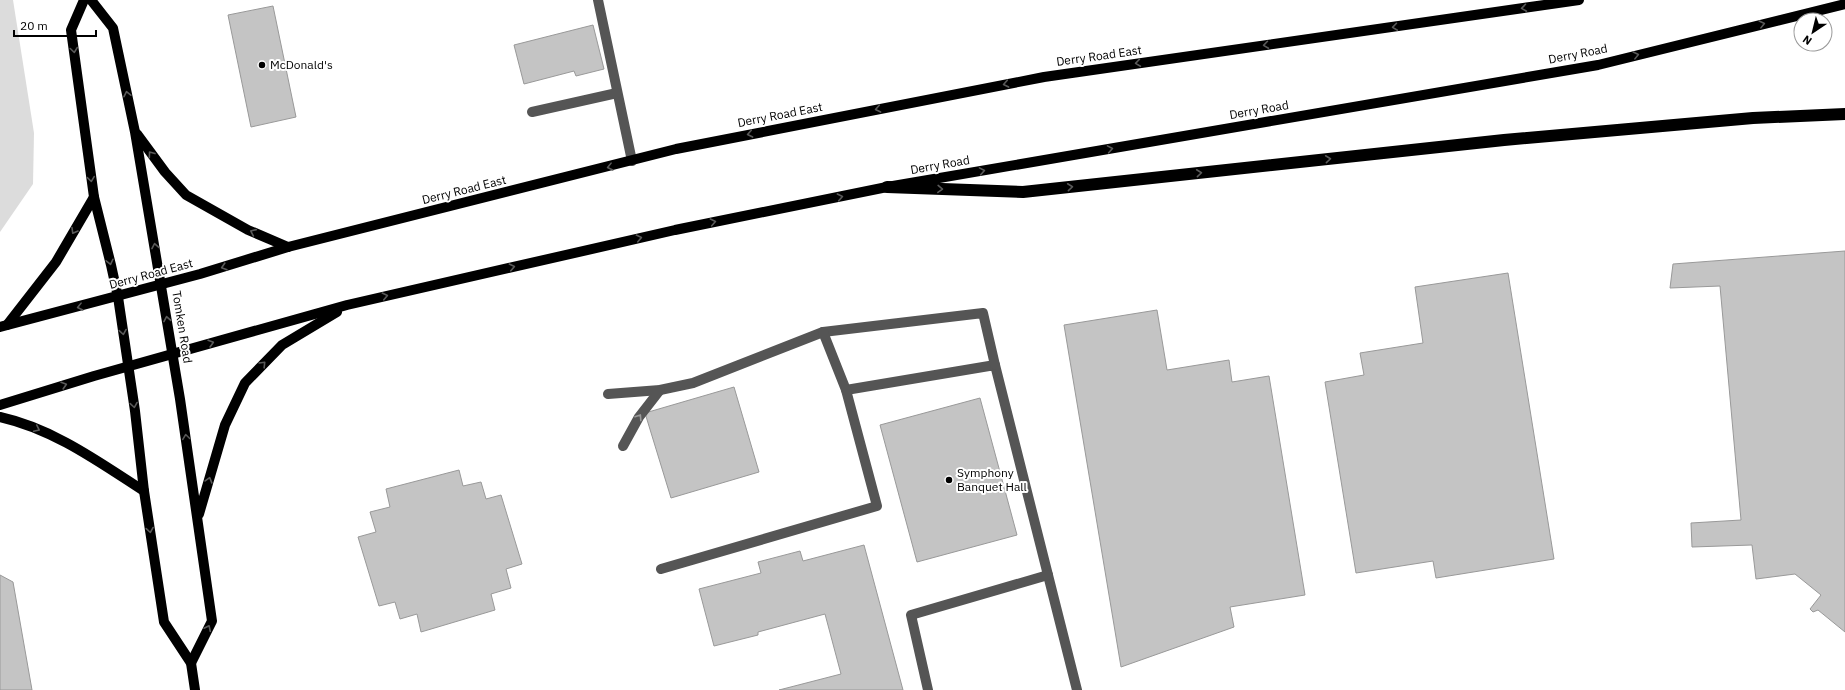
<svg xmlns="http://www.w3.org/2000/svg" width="1845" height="690" font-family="'IBM Plex Sans',sans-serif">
<rect width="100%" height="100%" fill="#fff"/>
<path fill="#dcdcdc" d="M 0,0 L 13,0 L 34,133 L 33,184 L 0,232 Z"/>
<g fill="#c4c4c4" stroke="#999">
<path d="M 273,6 L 296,117 L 251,127 L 228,15 Z"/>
<path d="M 593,25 L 604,69 L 576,76 L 574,71 L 524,84 L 514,45 Z"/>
<path d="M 1845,251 L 1845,632 L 1818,610 L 1813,612 L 1810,609 L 1821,595 L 1795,574 L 1756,579 L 1752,545 L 1692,547 L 1691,523 L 1741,520 L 1720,286 L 1670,288 L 1673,264 Z"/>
<path d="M 1508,273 L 1554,559 L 1436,578 L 1433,561 L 1356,573 L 1325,382 L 1364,375 L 1360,353 L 1423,343 L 1415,287 Z"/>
<path d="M 1157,310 L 1167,370 L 1229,360 L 1232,382 L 1269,376 L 1305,595 L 1230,607 L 1234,627 L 1121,667 L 1064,325 Z"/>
<path d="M 734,387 L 759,472 L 671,498 L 645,413 Z"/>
<path d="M 980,398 L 1017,535 L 917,562 L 880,425 Z"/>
<path d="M 459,470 L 463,486 L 481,482 L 486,499 L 501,495 L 522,564 L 506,569 L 511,588 L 491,594 L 495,610 L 421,632 L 417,614 L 400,619 L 395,602 L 379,606 L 358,537 L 376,532 L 370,512 L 390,507 L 386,489 Z"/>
<path d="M 864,545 L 903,690 L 779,690 L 841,674 L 825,614 L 758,632 L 758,635 L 714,646 L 699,589 L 761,573 L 758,562 L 800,551 L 803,561 Z"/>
<path d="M 0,575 L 13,582 L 32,690 L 0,690 Z"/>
</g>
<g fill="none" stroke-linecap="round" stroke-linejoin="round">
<g stroke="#555" stroke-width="10">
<path d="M 598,0 L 632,161"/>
<path d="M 532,112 L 617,93"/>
<path d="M 846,390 L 995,365 L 1077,690"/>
<path d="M 608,394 L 660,390 L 693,383 L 823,332 L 983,313 L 995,365"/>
<path d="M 623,446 L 639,417 L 660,390"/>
<path d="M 661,569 L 877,506 L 846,390 L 823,332"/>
<path d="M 928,690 L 911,615 L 1048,575"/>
</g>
<g stroke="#000" stroke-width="10">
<path d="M 84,0 L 71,30 L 94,197 L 111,265 L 118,297 L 135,411 L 144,491 L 164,622 L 191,663 L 195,690"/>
<path d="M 91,0 L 113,28 L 135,132 L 180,399 L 212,621 L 191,663"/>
<path d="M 137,134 L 165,172 L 186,195 L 248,230 L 288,247"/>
<path d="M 7,325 L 56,262 L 94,197"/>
<path d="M 0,327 L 200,274 L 288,247 L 676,149 L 1044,77 L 1579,0"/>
<path d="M 0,405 L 94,376 L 347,305 L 675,230 L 887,187 L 1598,65 L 1845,4"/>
<path d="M 0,417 C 54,429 99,462 144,491"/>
<path d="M 199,514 L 225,425 L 245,383 L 282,345 L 337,312"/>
</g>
<path stroke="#000" stroke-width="12" d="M 887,187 L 1023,192 L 1504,140 L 1753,118 L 1845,114"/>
</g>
<defs><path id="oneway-chevron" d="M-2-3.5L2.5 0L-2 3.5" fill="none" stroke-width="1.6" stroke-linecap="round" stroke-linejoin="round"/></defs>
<g stroke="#595959">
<use href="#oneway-chevron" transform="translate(1524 8) rotate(172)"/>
<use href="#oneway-chevron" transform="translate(1762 24) rotate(-14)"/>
<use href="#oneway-chevron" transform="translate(1395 27) rotate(172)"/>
<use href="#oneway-chevron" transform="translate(1266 45) rotate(172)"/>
<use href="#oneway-chevron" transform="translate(74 50) rotate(82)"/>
<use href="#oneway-chevron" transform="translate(1636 55) rotate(-14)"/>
<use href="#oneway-chevron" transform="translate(1138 63) rotate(172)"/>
<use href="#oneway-chevron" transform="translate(1006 84) rotate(169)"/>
<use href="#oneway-chevron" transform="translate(127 94) rotate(-102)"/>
<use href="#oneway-chevron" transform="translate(878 109) rotate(169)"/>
<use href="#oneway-chevron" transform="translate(750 134) rotate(169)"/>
<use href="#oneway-chevron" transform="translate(1110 149) rotate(-10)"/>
<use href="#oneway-chevron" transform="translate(151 154) rotate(-126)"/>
<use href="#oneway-chevron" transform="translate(1328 159) rotate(-6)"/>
<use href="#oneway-chevron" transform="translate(610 167) rotate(166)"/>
<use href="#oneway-chevron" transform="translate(982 171) rotate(-10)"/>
<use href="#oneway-chevron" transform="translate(1199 173) rotate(-6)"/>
<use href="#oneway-chevron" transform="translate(91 179) rotate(82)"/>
<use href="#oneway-chevron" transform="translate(1070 187) rotate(-6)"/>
<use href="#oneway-chevron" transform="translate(940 189) rotate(2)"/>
<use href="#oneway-chevron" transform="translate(840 197) rotate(-11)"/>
<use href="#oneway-chevron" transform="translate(713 222) rotate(-11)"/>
<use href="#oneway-chevron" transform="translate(74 231) rotate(120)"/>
<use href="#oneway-chevron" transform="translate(253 232) rotate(-156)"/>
<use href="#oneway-chevron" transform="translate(639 238) rotate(-13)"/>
<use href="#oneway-chevron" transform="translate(155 246) rotate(-100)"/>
<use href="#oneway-chevron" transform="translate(110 262) rotate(77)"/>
<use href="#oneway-chevron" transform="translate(224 267) rotate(163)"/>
<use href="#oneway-chevron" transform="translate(512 267) rotate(-13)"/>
<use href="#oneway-chevron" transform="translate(385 296) rotate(-13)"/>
<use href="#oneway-chevron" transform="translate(80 307) rotate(166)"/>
<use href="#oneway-chevron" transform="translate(167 319) rotate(-100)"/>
<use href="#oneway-chevron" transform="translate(123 332) rotate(81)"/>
<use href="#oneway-chevron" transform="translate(211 343) rotate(-16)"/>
<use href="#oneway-chevron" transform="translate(263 364) rotate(-46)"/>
<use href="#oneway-chevron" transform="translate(64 385) rotate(-17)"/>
<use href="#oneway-chevron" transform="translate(134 405) rotate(81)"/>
<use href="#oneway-chevron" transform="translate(37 429) rotate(25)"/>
<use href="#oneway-chevron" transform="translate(186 437) rotate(-98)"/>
<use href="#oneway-chevron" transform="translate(209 480) rotate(-74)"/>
<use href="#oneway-chevron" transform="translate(150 530) rotate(81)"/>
<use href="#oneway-chevron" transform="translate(208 628) rotate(-64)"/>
</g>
<use stroke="#999" href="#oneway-chevron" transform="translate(639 417) rotate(-57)"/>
<g fill="#000" stroke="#fff" stroke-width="1.5">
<circle cx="262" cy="65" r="4"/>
<circle cx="949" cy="480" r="4"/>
</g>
<g text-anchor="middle" stroke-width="4" stroke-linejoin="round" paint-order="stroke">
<g font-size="12" fill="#000" stroke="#fff">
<text transform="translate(1578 54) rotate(-11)" y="4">Derry Road</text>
<text transform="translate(1099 56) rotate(-8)" y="4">Derry Road East</text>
<text transform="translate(1259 110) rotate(-10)" y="4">Derry Road</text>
<text transform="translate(780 115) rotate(-11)" y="4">Derry Road East</text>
<text transform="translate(940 165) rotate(-10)" y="4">Derry Road</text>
<text transform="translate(464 190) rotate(-14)" y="4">Derry Road East</text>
<text transform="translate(151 274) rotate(-15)" y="4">Derry Road East</text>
<text transform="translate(182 327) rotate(81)" y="4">Tomken Road</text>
</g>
<g font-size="12" fill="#000" stroke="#fff" text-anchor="start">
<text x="270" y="69">McDonald's</text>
<text x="957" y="477">Symphony<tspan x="957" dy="14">Banquet Hall</tspan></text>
</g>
</g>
<g transform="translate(1813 32) rotate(215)"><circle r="19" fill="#ffffff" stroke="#999999"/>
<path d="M0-3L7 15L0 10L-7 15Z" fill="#000000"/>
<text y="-6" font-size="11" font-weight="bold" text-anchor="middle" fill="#000000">N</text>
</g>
<path d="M14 30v6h82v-6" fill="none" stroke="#000000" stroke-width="2"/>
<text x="20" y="30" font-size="12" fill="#000000" stroke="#ffffff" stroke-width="3" paint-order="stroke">20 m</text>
</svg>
